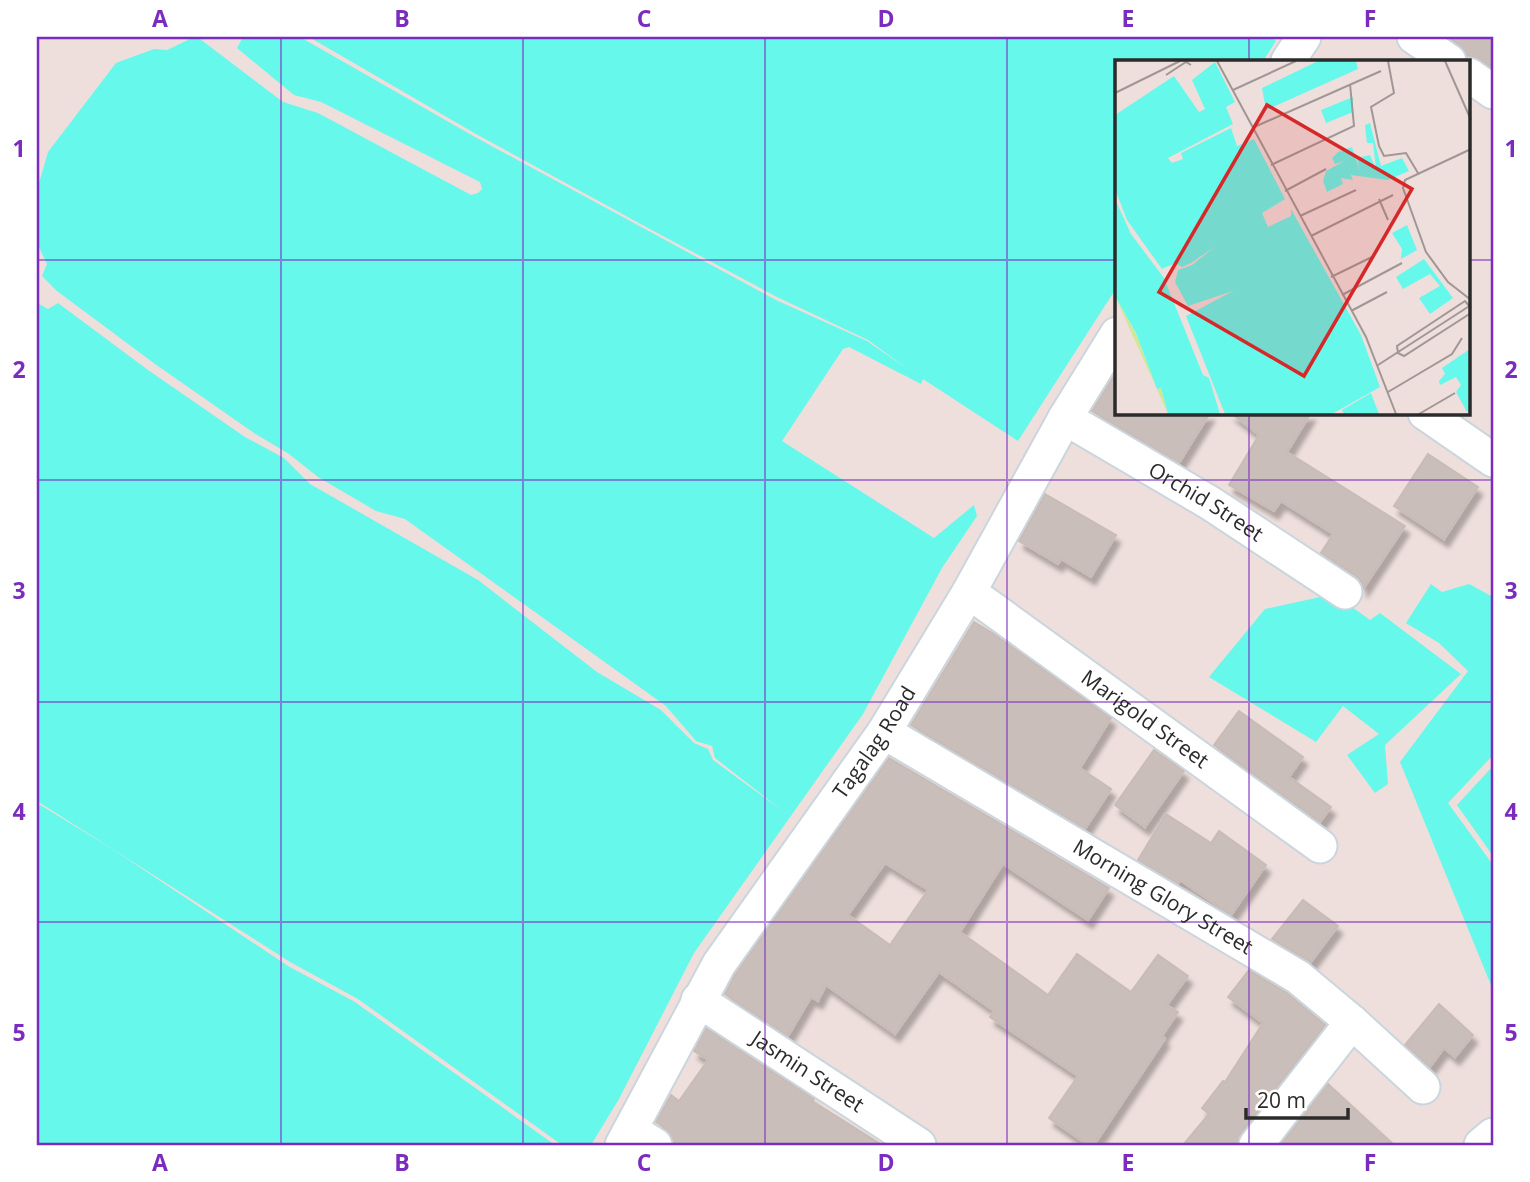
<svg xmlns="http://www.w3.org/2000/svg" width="1530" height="1182" font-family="'Open Sans',sans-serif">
<defs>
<filter id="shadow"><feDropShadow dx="4.5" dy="8" stdDeviation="2" flood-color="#0004"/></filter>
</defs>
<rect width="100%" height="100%" fill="#eedfdc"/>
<g fill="#66f8eb">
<path d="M 243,37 L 300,37 L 475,137 L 776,300 L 867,341 L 909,370 L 868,340 L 777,297 L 648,228 L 476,134 L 309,37 L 1270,37 L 1276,41 L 1263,61 L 1117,61 L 1117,287 L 1018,441 L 923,379 L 921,384 L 849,347 L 843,349 L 782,441 L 934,538 L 974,505 L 977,516 L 942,568 L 863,714 L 694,953 L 619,1099 L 591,1145 L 562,1145 L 358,999 L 290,962 L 37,801 L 37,303 L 48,309 L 58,303 L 148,370 L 245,437 L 284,458 L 310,484 L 478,580 L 597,672 L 661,710 L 694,743 L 708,749 L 713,760 L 783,811 L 715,758 L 712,746 L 696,741 L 666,706 L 405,519 L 376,511 L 318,477 L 289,454 L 254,433 L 155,364 L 57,291 L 42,276 L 47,264 L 37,243 L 37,190 L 48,152 L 116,63 L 154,49 L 167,50 L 192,38 L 200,39 L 283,102 L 318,113 L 471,195 L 478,193 L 482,189 L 480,182 L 321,102 L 294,95 L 237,48 Z"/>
<path d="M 1431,584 L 1442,592 L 1469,584 L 1493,597 L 1493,755 L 1448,803 L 1493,865 L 1493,990 L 1400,762 L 1468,671 L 1439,643 L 1406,623 Z"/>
<path d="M 1334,594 L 1370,620 L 1380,613 L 1461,674 L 1385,745 L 1388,784 L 1375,793 L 1347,755 L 1379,734 L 1343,706 L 1316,742 L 1209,677 L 1265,609 Z"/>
<path d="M 1493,766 L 1493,856 L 1457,805 Z"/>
<path d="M 37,803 L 114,850 L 288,966 L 355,1002 L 555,1145 L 37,1145 Z"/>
</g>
<g fill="#c9beba" stroke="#c9bbb5" stroke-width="2" fill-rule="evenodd" filter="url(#shadow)">
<path d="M 1448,37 L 1493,37 L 1493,69 L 1480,59 L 1467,56 L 1460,46 Z"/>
<path d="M 1117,371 L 1117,413 L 1210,413 L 1179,463 L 1092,411 Z"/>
<path d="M 1231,413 L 1311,413 L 1287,452 L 1405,526 L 1363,589 L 1362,583 L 1356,576 L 1321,553 L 1333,534 L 1281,501 L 1274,511 L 1229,485 L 1259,435 Z"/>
<path d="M 1428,454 L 1478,487 L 1444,539 L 1394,506 Z"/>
<path d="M 1045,494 L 1116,535 L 1091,577 L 1061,559 L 1058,564 L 1019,541 Z"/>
<path d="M 974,622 L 994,634 L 1111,718 L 1080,768 L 1111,789 L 1085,829 L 911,725 Z"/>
<path d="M 1239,711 L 1303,757 L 1289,777 L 1331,807 L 1320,822 L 1214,745 Z"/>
<path d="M 1154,750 L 1184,771 L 1145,827 L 1115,805 Z"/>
<path d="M 889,758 L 1109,888 L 1088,920 L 1003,864 L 960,932 L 974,942 L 1048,995 L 1077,954 L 1131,992 L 1158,955 L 1188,976 L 1167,1005 L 1178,1012 L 1162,1036 L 1165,1039 L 1094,1145 L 1088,1145 L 1049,1118 L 1078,1076 L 990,1017 L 994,1011 L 939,972 L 895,1034 L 826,985 L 818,1001 L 811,997 L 788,1036 L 725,994 L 735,974 ZM 885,863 L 928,890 L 890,945 L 848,915 Z"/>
<path d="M 1166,814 L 1211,843 L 1219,831 L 1266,865 L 1231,915 L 1180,880 L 1178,884 L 1138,860 Z"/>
<path d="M 1303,900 L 1338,926 L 1311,962 L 1272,939 Z"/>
<path d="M 1249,970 L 1287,993 L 1325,1025 L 1241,1133 L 1237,1145 L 1183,1145 L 1209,1114 L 1202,1108 L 1223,1081 L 1225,1082 L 1263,1023 L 1228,997 Z"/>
<path d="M 1439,1004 L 1473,1035 L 1455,1057 L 1444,1048 L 1430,1067 L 1405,1045 Z"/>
<path d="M 706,1028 L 814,1099 L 812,1101 L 882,1145 L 674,1145 L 667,1129 L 656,1122 L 671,1095 L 679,1101 L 708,1060 L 694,1051 Z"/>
<path d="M 1328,1084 L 1394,1145 L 1280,1145 Z"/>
</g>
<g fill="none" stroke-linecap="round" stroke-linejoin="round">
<g stroke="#cad5de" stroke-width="37">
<g id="minor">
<path d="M 1414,37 L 1449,61"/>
<path d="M 1288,61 L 1304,37"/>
<path d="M 1469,75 L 1493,92"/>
<path d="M 1425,413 L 1493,460"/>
<path id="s1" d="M 1065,418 L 1210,503 L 1345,592"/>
<path id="s2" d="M 969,592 L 1320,846"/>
<path id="s3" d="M 884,732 L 1298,977 L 1352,1022 L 1423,1087"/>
<path id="s4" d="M 698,1000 L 919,1145"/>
<path d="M 631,1130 L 655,1145"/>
<path id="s5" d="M 622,1145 L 719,964 L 884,732 L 969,592 L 1065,418 L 1117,334"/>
<path d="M 1256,1145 L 1352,1022"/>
<path d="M 1481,1145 L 1493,1135"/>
</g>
</g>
<use href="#minor" stroke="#fff" stroke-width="33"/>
</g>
<path fill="none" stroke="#7b2cbf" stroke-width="2" stroke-opacity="0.55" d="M 281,37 L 281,1145M 523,37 L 523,1145M 765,37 L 765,1145M 1007,37 L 1007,1145M 1249,37 L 1249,61M 37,260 L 1117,260M 1469,260 L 1493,260M 1249,413 L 1249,1145M 37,480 L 1493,480M 37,702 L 1493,702M 37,922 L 1493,922"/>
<g text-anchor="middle" stroke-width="7" stroke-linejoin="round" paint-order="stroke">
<g font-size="21" fill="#2b2b2b" stroke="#fff">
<text dy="7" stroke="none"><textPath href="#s1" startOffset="164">Orchid Street</textPath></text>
<text dy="7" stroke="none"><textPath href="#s2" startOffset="217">Marigold Street</textPath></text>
<text dy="7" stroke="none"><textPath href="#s5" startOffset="476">Tagalag Road</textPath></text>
<text dy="7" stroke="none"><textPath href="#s3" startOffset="324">Morning Glory Street</textPath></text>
<text dy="7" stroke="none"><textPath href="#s4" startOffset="131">Jasmin Street</textPath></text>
</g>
</g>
<g transform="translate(1115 60)">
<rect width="355" height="355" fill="#eedfdc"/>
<path d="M 0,236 L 21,274 L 42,329 L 46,328 L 53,354 Z" fill="#cfe993"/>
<path d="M 203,1 L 241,1 L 243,9 L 151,50 L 147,28 ZM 100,2 L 120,42 L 111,47 L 118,64 L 53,98 L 57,103 L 68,99 L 66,93 L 116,68 L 122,86 L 139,79 L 170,139 L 147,153 L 153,167 L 176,156 L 176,149 L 246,275 L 265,327 L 217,354 L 110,354 L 71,256 L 118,231 L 73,246 L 60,222 L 63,210 L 77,205 L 101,186 L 76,203 L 67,207 L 60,203 L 47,209 L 12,160 L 0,129 L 0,55 L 59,16 L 84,52 L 90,49 L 77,20 ZM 238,37 L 238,52 L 211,63 L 206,50 ZM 255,63 L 266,106 L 287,98 L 294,111 L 273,120 L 236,115 L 231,103 L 238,120 L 226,118 L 228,124 L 212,132 L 208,121 L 211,111 L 229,101 L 220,104 L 217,98 L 223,92 L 237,87 L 245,112 L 242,98 L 255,95 L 261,109 L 258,83 L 252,83 L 250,65 ZM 0,139 L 16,174 L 49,218 L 88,315 L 94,318 L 105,354 L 53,354 L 46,328 L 42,329 L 21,273 L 0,236 ZM 292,165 L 302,190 L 286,199 L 287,189 L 277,173 ZM 309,199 L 338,238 L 315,254 L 304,238 L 325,226 L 315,214 L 288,229 L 281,217 ZM 355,289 L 355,350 L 352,352 L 341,332 L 346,325 L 341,317 L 325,325 L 324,321 L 330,314 L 327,308 ZM 256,333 L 264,354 L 229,354 L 227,350 Z" fill="#66f8eb"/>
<path fill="none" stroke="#a09795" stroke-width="2" d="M 102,1 L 251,277 L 281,354M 273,1 L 279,33 L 256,47 L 264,86 L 269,96 L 291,93 L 303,113M 330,1 L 356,60M 51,15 L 71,2 L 76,5M 118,30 L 181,1M 0,33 L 65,1M 137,68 L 266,11M 356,89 L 290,120 L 288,128 L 311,192 L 333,222 L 356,240M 156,105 L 239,66 L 235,24M 170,131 L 211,109M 264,139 L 273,160M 185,156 L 241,130M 196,176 L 278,135M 216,217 L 259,196M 227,235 L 287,203M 356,248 L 350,241 L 282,286 L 283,293 L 289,296 L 356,253M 236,251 L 272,232M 263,305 L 356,245M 273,332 L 337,294 L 347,278M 304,354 L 340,333"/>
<path fill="#d62828" fill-opacity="0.15" stroke="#d62828" stroke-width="3.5" d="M 152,45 L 297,129 L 189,316 L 44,232 Z"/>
<rect width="355" height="355" fill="none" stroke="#2b2b2b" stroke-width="3.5"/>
</g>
<rect width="1530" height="1182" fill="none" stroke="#ffffff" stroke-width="77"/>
<path d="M1246 1108v10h102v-10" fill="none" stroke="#2b2b2b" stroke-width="3.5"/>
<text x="1257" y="1108" font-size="21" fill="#2b2b2b" stroke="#ffffff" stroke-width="5" paint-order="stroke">20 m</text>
<rect x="38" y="38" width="1454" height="1106" fill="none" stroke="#7b2cbf" stroke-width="2.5"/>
<g font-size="23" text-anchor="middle" font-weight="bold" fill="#7b2cbf">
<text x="160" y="27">A</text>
<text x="402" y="27">B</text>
<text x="644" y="27">C</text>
<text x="886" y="27">D</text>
<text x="1128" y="27">E</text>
<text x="1370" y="27">F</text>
<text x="19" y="157">1</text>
<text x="1511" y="157">1</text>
<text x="19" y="378">2</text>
<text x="1511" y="378">2</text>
<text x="19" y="599">3</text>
<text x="1511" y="599">3</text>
<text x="19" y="820">4</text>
<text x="1511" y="820">4</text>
<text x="19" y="1041">5</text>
<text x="1511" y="1041">5</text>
<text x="160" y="1171">A</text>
<text x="402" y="1171">B</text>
<text x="644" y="1171">C</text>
<text x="886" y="1171">D</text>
<text x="1128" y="1171">E</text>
<text x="1370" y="1171">F</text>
</g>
</svg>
